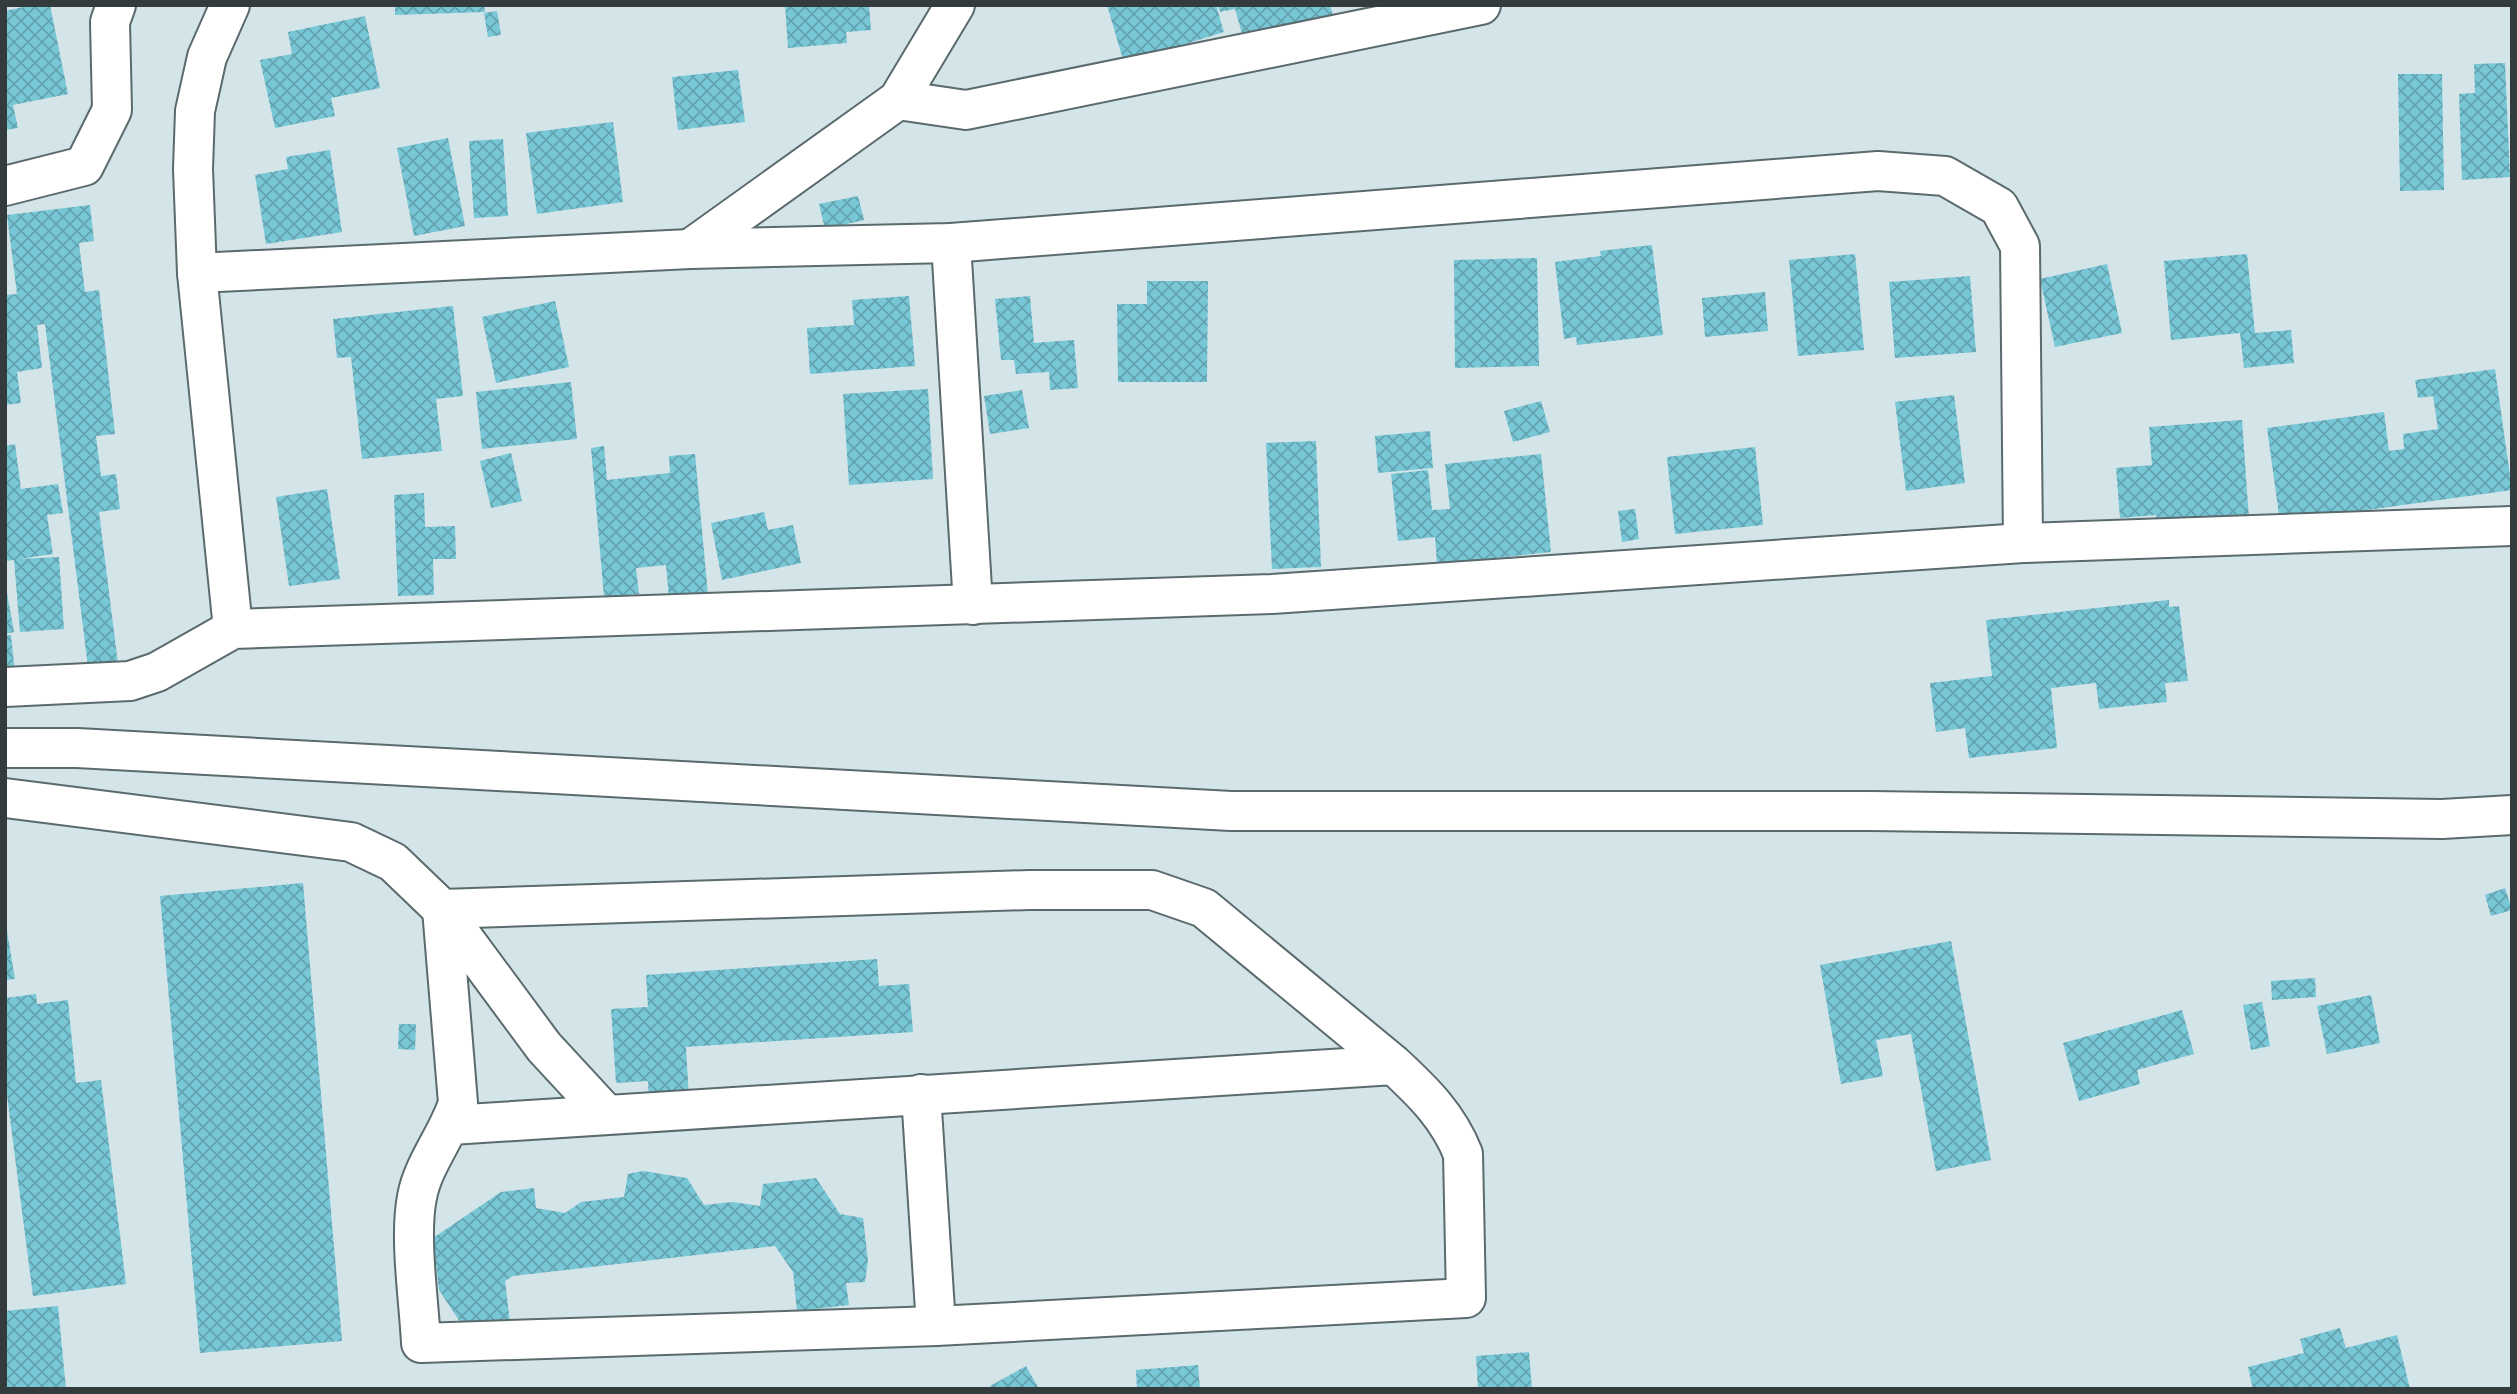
<svg xmlns="http://www.w3.org/2000/svg" width="2517" height="1394" font-family="Spectral,serif">
<defs>
<pattern id="building-cross-hatch" width="8" height="8" patternUnits="userSpaceOnUse" patternTransform="scale(1.75)"><rect width="8" height="8" fill="#78c7d7"/><path d="M0 0l8 8M0 8l8-8" fill="none" stroke="#63a3b0"/></pattern>
</defs>
<rect width="100%" height="100%" fill="#d3e5e8"/>
<g fill="url(#building-cross-hatch)">
<path d="M 32,5 L 50,5 L 68,94 L 13,105 L 18,128 L 5,130 L 5,11 Z"/>
<path d="M 395,5 L 484,5 L 485,12 L 395,15 Z"/>
<path d="M 785,5 L 869,5 L 871,30 L 846,32 L 847,43 L 788,48 Z"/>
<path d="M 1107,5 L 1216,5 L 1224,32 L 1124,63 Z"/>
<path d="M 1218,5 L 1330,5 L 1334,19 L 1245,44 L 1235,9 L 1220,12 Z"/>
<path d="M 497,11 L 501,35 L 488,37 L 484,13 Z"/>
<path d="M 365,16 L 380,88 L 331,98 L 335,116 L 275,128 L 260,60 L 292,54 L 288,32 Z"/>
<path d="M 2505,63 L 2510,177 L 2462,180 L 2459,94 L 2475,93 L 2474,64 Z"/>
<path d="M 738,70 L 745,122 L 678,130 L 672,77 Z"/>
<path d="M 2398,74 L 2442,74 L 2444,190 L 2400,191 Z"/>
<path d="M 613,122 L 623,202 L 537,214 L 526,133 Z"/>
<path d="M 448,138 L 465,226 L 414,236 L 397,148 Z"/>
<path d="M 503,139 L 508,216 L 474,218 L 469,141 Z"/>
<path d="M 330,150 L 342,232 L 266,244 L 255,175 L 288,169 L 286,157 Z"/>
<path d="M 858,196 L 864,220 L 825,229 L 819,204 Z"/>
<path d="M 90,205 L 94,241 L 79,243 L 85,292 L 99,290 L 115,434 L 96,436 L 101,476 L 116,474 L 120,509 L 99,512 L 118,664 L 88,667 L 45,324 L 37,325 L 42,368 L 17,372 L 21,403 L 5,405 L 5,295 L 17,294 L 7,215 Z"/>
<path d="M 1652,245 L 1663,335 L 1577,345 L 1576,337 L 1564,339 L 1555,262 L 1601,256 L 1600,251 Z"/>
<path d="M 1855,254 L 1864,350 L 1798,356 L 1789,260 Z"/>
<path d="M 2247,254 L 2255,333 L 2291,330 L 2294,363 L 2244,368 L 2240,333 L 2171,340 L 2164,261 Z"/>
<path d="M 1537,258 L 1539,366 L 1455,368 L 1454,260 Z"/>
<path d="M 2107,264 L 2122,333 L 2055,347 L 2040,279 Z"/>
<path d="M 1970,276 L 1976,352 L 1895,358 L 1889,282 Z"/>
<path d="M 1147,281 L 1208,281 L 1207,382 L 1118,382 L 1117,304 L 1147,304 Z"/>
<path d="M 1765,292 L 1768,331 L 1705,337 L 1702,298 Z"/>
<path d="M 909,296 L 915,366 L 810,374 L 807,328 L 854,325 L 852,300 Z"/>
<path d="M 1030,296 L 1034,343 L 1074,340 L 1078,388 L 1050,390 L 1049,372 L 1016,374 L 1014,360 L 1001,360 L 995,299 Z"/>
<path d="M 555,301 L 569,367 L 496,383 L 482,317 Z"/>
<path d="M 453,306 L 463,396 L 436,399 L 442,451 L 362,459 L 351,357 L 337,358 L 333,319 Z"/>
<path d="M 2495,369 L 2512,490 L 2280,522 L 2267,428 L 2384,412 L 2389,451 L 2404,449 L 2403,434 L 2438,429 L 2433,396 L 2418,398 L 2415,380 Z"/>
<path d="M 571,382 L 577,439 L 482,449 L 476,392 Z"/>
<path d="M 928,389 L 933,479 L 849,485 L 843,394 Z"/>
<path d="M 1022,390 L 1029,428 L 990,434 L 984,396 Z"/>
<path d="M 1954,395 L 1965,483 L 1906,491 L 1895,402 Z"/>
<path d="M 1541,401 L 1550,432 L 1513,442 L 1504,411 Z"/>
<path d="M 2242,420 L 2249,519 L 2157,527 L 2156,515 L 2120,518 L 2116,468 L 2152,465 L 2149,427 Z"/>
<path d="M 1430,431 L 1433,468 L 1378,473 L 1375,436 Z"/>
<path d="M 1316,441 L 1321,567 L 1272,569 L 1266,443 Z"/>
<path d="M 15,444 L 21,489 L 58,484 L 63,513 L 47,515 L 53,554 L 19,559 L 59,557 L 64,629 L 20,632 L 14,560 L 5,561 L 5,446 Z"/>
<path d="M 604,446 L 607,480 L 670,473 L 669,456 L 695,454 L 708,595 L 669,598 L 666,565 L 636,568 L 639,594 L 604,597 L 591,448 Z"/>
<path d="M 1755,447 L 1763,525 L 1675,534 L 1667,457 Z"/>
<path d="M 511,453 L 522,501 L 491,508 L 480,461 Z"/>
<path d="M 1541,454 L 1551,552 L 1437,564 L 1435,537 L 1398,541 L 1391,474 L 1428,470 L 1432,510 L 1450,509 L 1445,464 Z"/>
<path d="M 327,489 L 340,579 L 289,586 L 276,497 Z"/>
<path d="M 424,493 L 425,527 L 455,526 L 456,559 L 433,559 L 434,595 L 398,596 L 394,495 Z"/>
<path d="M 1635,509 L 1639,539 L 1622,542 L 1618,511 Z"/>
<path d="M 764,512 L 768,530 L 793,525 L 801,563 L 722,580 L 711,523 Z"/>
<path d="M 5,582 L 14,632 L 5,634 Z"/>
<path d="M 2169,600 L 2169,607 L 2179,606 L 2188,681 L 2165,683 L 2167,702 L 2099,709 L 2096,683 L 2051,688 L 2057,748 L 1969,758 L 1965,728 L 1936,732 L 1930,683 L 1992,676 L 1986,620 Z"/>
<path d="M 11,635 L 15,673 L 5,674 L 5,636 Z"/>
<path d="M 303,883 L 342,1341 L 200,1353 L 160,896 Z"/>
<path d="M 2505,888 L 2512,910 L 2491,916 L 2485,895 Z"/>
<path d="M 5,919 L 15,979 L 5,980 Z"/>
<path d="M 1951,941 L 1991,1160 L 1936,1171 L 1911,1034 L 1876,1040 L 1883,1076 L 1841,1084 L 1820,965 Z"/>
<path d="M 877,959 L 879,986 L 909,984 L 913,1032 L 686,1047 L 689,1099 L 649,1102 L 648,1081 L 616,1083 L 611,1009 L 648,1007 L 646,975 Z"/>
<path d="M 2315,978 L 2316,997 L 2272,1000 L 2271,981 Z"/>
<path d="M 36,994 L 37,1004 L 68,1000 L 76,1083 L 101,1080 L 126,1284 L 33,1296 L 5,1080 L 5,998 Z"/>
<path d="M 2371,995 L 2380,1043 L 2327,1054 L 2317,1006 Z"/>
<path d="M 2262,1002 L 2270,1046 L 2251,1050 L 2243,1005 Z"/>
<path d="M 2182,1010 L 2194,1054 L 2137,1070 L 2140,1084 L 2079,1101 L 2063,1043 Z"/>
<path d="M 399,1024 L 416,1024 L 415,1050 L 398,1049 Z"/>
<path d="M 643,1171 L 687,1178 L 704,1205 L 733,1202 L 760,1206 L 763,1184 L 816,1178 L 840,1214 L 863,1218 L 868,1261 L 865,1282 L 846,1283 L 849,1305 L 797,1311 L 793,1272 L 775,1246 L 513,1276 L 505,1281 L 510,1322 L 464,1328 L 439,1290 L 433,1238 L 501,1192 L 534,1188 L 536,1208 L 565,1213 L 581,1202 L 624,1197 L 628,1174 Z"/>
<path d="M 58,1306 L 66,1389 L 5,1389 L 5,1311 Z"/>
<path d="M 2340,1328 L 2346,1348 L 2397,1335 L 2410,1389 L 2253,1389 L 2248,1367 L 2304,1353 L 2300,1339 Z"/>
<path d="M 1529,1352 L 1532,1389 L 1478,1389 L 1476,1356 Z"/>
<path d="M 1198,1365 L 1200,1389 L 1137,1389 L 1136,1370 Z"/>
<path d="M 1026,1366 L 1039,1389 L 991,1389 L 990,1386 Z"/>
</g>
<g fill="none" stroke-linecap="round" stroke-linejoin="round">
<g stroke="#5a6a6d" stroke-width="42">
<g id="minor">
<path d="M 230,5 L 207,57 L 195,111 L 193,169 L 197,273 L 233,629"/>
<path d="M 898,100 L 955,5"/>
<path d="M 5,186 L 84,166 L 112,110 L 110,22 L 116,5"/>
<path d="M 951,243 L 973,605"/>
<path d="M 690,249 L 898,100 L 966,110 L 1481,5"/>
<path d="M 197,273 L 690,249 L 951,243 L 1878,171 L 1945,176 L 1999,207 L 2020,246 L 2023,543"/>
<path d="M 5,687 L 130,681 L 157,672 L 233,629 L 1272,594 L 2023,543 L 2512,526"/>
<path d="M 5,748 L 77,748 L 1231,811 L 1871,811 L 2442,819 L 2512,815"/>
<path d="M 5,798 L 351,842 L 393,862 L 442,909 L 544,1047 L 605,1113"/>
<path d="M 921,1094 L 936,1326"/>
<path d="M 451,1125 L 1394,1065 C 1423,1092 1448,1116 1463,1154 L 1466,1298 L 936,1326 L 421,1343 C 419,1301 409,1237 417,1197 C 423,1164 448,1135 458,1103 L 442,909 L 1029,890 L 1152,890 L 1204,908 L 1394,1065"/>
</g>
</g>
<use href="#minor" stroke="#fff" stroke-width="38"/>
</g>
<rect width="2517" height="1394" fill="none" stroke="#343b3d" stroke-width="14"/>
</svg>
